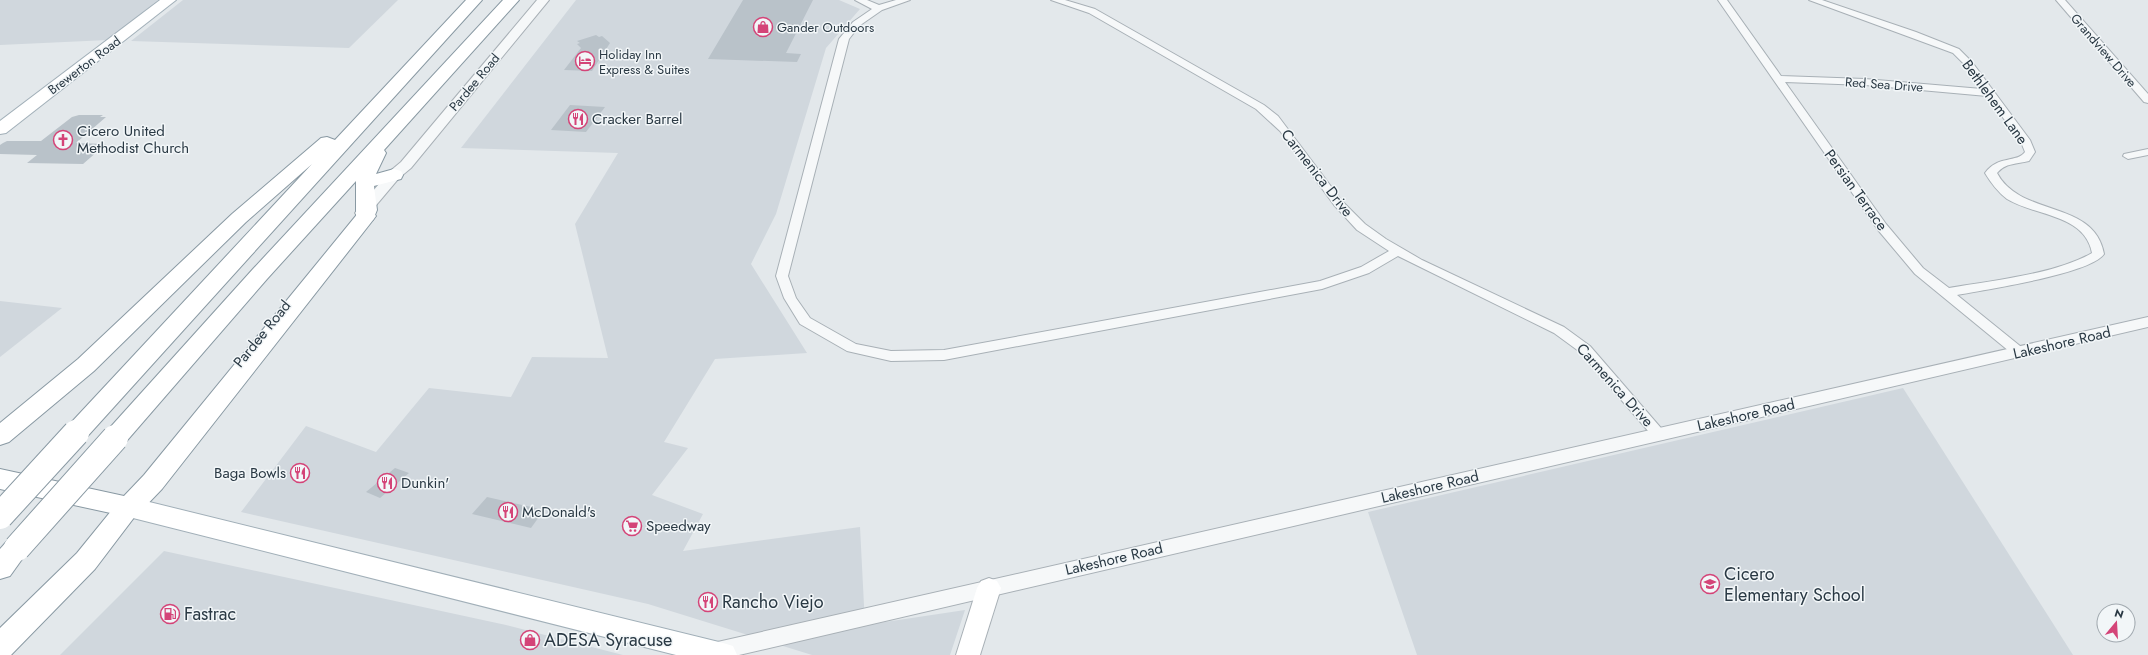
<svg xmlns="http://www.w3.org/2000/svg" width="2148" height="655" font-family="Jost,sans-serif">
<rect width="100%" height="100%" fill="#e3e8eb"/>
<g fill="#d0d7dd">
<path d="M 0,0 L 158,0 L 108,40 L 0,45 Z"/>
<path d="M 183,0 L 398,0 L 349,48 L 131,41 Z"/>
<path d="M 576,0 L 839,0 L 860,9 L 826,48 L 776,214 L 751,264 L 807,353 L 715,359 L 664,442 L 688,448 L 652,495 L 703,514 L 683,551 L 860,527 L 865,625 L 965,610 L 950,655 L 812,655 L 648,604 L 241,512 L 306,426 L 376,452 L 429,388 L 511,397 L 532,357 L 608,358 L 575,224 L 618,153 L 461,148 Z"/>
<path d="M 0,301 L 62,308 L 0,357 Z"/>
<path d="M 1903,388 L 2073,655 L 1417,655 L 1368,512 Z"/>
<path d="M 164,551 L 506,625 L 623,655 L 60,655 Z"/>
</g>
<g fill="#b9c2c9">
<path d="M 743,0 L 813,0 L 786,53 L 801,54 L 797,62 L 708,59 Z"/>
<path d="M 596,35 L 599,37 L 602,36 L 610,43 L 592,71 L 564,70 L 581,48 L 577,44 L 580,43 L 577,41 Z"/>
<path d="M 570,105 L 605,107 L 586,132 L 551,130 Z"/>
<path d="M 79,115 L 103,115 L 100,117 L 106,117 L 76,143 L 106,144 L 83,164 L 27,163 L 37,155 L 0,154 L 0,145 L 3,143 L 7,141 L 41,141 L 72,117 Z"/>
<path d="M 395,468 L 409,473 L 380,498 L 366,492 Z"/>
<path d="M 487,497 L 544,510 L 531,528 L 472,514 Z"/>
</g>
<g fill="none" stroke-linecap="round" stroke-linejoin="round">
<g stroke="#a8b0b6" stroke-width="2">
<g id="minor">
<path d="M 855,0 L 867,0 L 879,5 L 896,0 L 910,0 L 882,10 L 859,26 L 849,39 L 788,276 L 796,298 L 810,318 L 856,344 L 891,351 L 944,350 L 1320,281 L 1361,267 L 1389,251 L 1357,230 L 1334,205 L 1280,131 L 1256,109 L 1089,13 L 1051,0 L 1065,0 L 1095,9 L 1264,105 L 1278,116 L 1342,201 L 1365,224 L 1386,239 L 1422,260 L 1564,327 L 1590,346 L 1667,435 L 1665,439 L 1660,440 L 1655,439 L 1580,352 L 1554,333 L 1398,256 L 1369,273 L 1322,289 L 944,360 L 891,361 L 847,351 L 800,324 L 784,298 L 776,276 L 839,39 L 853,22 L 872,9 Z"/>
<path d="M 1718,0 L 1727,0 L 1781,76 L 1865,79 L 1982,89 L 1966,66 L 1953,53 L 1809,0 L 1822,0 L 1916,32 L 1959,49 L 1972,62 L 2030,140 L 2035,152 L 2029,161 C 2017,164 2005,163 1997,173 C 2021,218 2094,199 2104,254 C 2091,274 1983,290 1957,295 L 2025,350 L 2027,353 L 2025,356 L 2015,356 L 1915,274 L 1878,230 ZM 1785,82 L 1865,85 L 1987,96 L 2021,142 L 2025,152 C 2017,163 1998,155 1985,173 C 1991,183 1998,192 2007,199 C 2034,216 2085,214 2092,253 C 2056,274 1991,281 1949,288 L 1923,268 L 1886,224 Z"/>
<path d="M 2056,0 L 2065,0 L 2148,94 L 2148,103 L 2144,102 Z"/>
<path d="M 2148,149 L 2148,155 L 2128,159 L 2123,156 L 2124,154 Z"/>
</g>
</g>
<g stroke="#a8b0b6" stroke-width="2">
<g id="tertiary">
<path d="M 537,0 L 549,0 L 411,168 L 399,178 L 367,216 L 357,216 L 355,213 L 357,210 L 389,172 L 401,162 Z"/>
<path d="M 2148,317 L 2148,327 L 739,655 L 704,655 L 703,652 L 706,646 L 713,643 Z"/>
</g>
</g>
<g stroke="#a8b0b6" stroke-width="2">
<path id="secondary" d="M 989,578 L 997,581 L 1001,588 L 980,655 L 956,655 L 977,588 L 981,581 Z"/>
</g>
<g stroke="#a1afb8" stroke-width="2">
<g id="primary">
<path d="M 160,0 L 176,0 L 6,133 L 0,134 L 0,121 Z"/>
<path d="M 129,497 L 723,643 L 733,646 L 737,655 L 676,655 L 129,517 L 120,514 L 117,507 L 120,500 Z"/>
</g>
</g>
<g stroke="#8999a3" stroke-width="2">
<path id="trunk" d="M 366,210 L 373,212 L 376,216 L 373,220 L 162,489 L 138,514 L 129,517 L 0,489 L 0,469 L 124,496 L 144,475 L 359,212 Z"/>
</g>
<g stroke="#8999a3" stroke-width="2">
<g id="motorway">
<path d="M 466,0 L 482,0 L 85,439 L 76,442 L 67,439 L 64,433 L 67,427 L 312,164 L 246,222 L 94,371 L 9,442 L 0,445 L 0,423 L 78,359 L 232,214 L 321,138 L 327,137 L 335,140 Z"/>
<path d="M 503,0 L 519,0 L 384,150 L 386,153 L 376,174 L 394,169 L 401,171 L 403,175 L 401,179 L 374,186 L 377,210 L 373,220 L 366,222 L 359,220 L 356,216 L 356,181 L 267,279 L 124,444 L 115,447 L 106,444 L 103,438 L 106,432 L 253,269 Z"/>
<path d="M 129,497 L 138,500 L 142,507 L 95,569 L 11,655 L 0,655 L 0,628 L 77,553 L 120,500 Z"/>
<path d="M 17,537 L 26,540 L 30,548 L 10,576 L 0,579 L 0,549 L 8,540 Z"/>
</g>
</g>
<use href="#minor" fill="#f6f8f9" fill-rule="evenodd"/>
<use href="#tertiary" fill="#f6f8f9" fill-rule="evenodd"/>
<use href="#secondary" fill="#fff" fill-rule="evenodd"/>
<use href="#primary" fill="#fff" fill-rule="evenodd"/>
<use href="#trunk" fill="#fff" fill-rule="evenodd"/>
<use href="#motorway" fill="#fff" fill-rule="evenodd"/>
<g stroke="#8999a3" stroke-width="28" stroke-linecap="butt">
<g id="motorway-bridge">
<path d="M 0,516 L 76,433"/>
<path d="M 17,548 L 115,438"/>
</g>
</g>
<use href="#motorway-bridge" stroke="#fff" stroke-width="26"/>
</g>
<defs>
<g id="shop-ring" transform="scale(1)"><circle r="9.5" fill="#f2f6f8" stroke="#d44478" stroke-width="1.5"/><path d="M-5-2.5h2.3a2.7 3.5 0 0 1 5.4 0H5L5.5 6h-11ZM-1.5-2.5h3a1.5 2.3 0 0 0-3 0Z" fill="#d44478"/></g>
<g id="hotel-ring" transform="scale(1)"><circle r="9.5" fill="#f2f6f8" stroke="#d44478" stroke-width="1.5"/><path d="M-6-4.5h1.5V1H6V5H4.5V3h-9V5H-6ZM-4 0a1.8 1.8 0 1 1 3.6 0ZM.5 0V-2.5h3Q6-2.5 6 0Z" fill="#d44478"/></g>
<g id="restaurant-ring" transform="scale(1)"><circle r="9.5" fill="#f2f6f8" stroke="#d44478" stroke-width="1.5"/><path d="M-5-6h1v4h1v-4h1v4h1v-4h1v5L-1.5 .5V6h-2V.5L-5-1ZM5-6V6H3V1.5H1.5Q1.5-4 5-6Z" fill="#d44478"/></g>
<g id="church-ring" transform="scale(1)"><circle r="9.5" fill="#f2f6f8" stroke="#d44478" stroke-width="1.5"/><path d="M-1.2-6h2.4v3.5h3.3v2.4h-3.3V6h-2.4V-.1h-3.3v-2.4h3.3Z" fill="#d44478"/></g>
<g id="supermarket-ring" transform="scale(1)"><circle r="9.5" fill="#f2f6f8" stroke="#d44478" stroke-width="1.5"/><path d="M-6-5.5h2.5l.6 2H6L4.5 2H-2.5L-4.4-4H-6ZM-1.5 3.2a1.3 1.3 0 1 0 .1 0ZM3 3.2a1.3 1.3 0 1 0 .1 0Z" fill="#d44478"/></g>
<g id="school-ring" transform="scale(1)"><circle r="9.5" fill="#f2f6f8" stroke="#d44478" stroke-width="1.5"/><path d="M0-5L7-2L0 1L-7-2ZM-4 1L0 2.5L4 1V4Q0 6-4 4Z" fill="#d44478"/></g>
<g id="fuel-ring" transform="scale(1)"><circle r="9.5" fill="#f2f6f8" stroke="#d44478" stroke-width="1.5"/><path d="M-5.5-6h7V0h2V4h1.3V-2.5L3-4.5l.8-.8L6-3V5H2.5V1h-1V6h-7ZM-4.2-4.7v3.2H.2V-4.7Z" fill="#d44478"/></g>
</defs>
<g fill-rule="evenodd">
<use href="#shop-ring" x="763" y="27"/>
<use href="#hotel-ring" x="585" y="61"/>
<use href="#restaurant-ring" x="578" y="119"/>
<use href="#church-ring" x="63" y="140"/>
<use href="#restaurant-ring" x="300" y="473"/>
<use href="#restaurant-ring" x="387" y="483"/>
<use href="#restaurant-ring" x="508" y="512"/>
<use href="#supermarket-ring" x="632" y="526"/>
<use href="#school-ring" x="1710" y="584"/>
<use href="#restaurant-ring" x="708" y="602"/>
<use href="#fuel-ring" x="170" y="614"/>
<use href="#shop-ring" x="530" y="640"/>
</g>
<g text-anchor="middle" stroke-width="3" stroke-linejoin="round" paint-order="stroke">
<g font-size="13" fill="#2a3944" stroke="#f2f6f8" text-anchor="start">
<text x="777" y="32">Gander Outdoors</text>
<text x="599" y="59">Holiday Inn<tspan x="599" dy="15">Express &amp; Suites</tspan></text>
</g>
<g font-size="13" fill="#2a3944" stroke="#f2f6f8">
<text transform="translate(2104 50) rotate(49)" y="5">Grandview Drive</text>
<text transform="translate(84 65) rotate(-37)" y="5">Brewerton Road</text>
<text transform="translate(474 82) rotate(-50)" y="5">Pardee Road</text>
<text transform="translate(1884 84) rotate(4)" y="5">Red Sea Drive</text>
</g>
<g font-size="15" fill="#2a3944" stroke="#f2f6f8">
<text transform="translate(1995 102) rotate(54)" y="5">Bethlehem Lane</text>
<text transform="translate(1317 173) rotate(52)" y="5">Carmenica Drive</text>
<text transform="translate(1856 190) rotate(54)" y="5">Persian Terrace</text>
<text transform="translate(262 334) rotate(-51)" y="5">Pardee Road</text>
<text transform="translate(2062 343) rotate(-13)" y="5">Lakeshore Road</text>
<text transform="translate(1615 385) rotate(48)" y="5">Carmenica Drive</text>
<text transform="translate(1746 415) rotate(-13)" y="5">Lakeshore Road</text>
<text transform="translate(1430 487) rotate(-13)" y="5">Lakeshore Road</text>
<text transform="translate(1114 559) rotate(-13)" y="5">Lakeshore Road</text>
</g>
<g font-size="15" fill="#2a3944" stroke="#f2f6f8" text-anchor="start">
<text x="592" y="124">Cracker Barrel</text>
<text x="77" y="136">Cicero United<tspan x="77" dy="17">Methodist Church</tspan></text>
<text x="286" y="478" text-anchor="end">Baga Bowls</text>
<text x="401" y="488">Dunkin'</text>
<text x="522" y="517">McDonald's</text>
<text x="646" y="531">Speedway</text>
</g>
<g font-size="18" fill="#2a3944" stroke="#f2f6f8" text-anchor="start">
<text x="1724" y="580">Cicero<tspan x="1724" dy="21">Elementary School</tspan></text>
<text x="722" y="608">Rancho Viejo</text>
<text x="184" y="620">Fastrac</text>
<text x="544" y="646">ADESA Syracuse</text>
</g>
</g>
<g transform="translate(2116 623) rotate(18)"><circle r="19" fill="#f2f6f8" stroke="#a2aab0"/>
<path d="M0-3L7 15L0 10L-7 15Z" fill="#d44478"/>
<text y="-6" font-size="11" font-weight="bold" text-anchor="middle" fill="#2a3944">N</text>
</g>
</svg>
